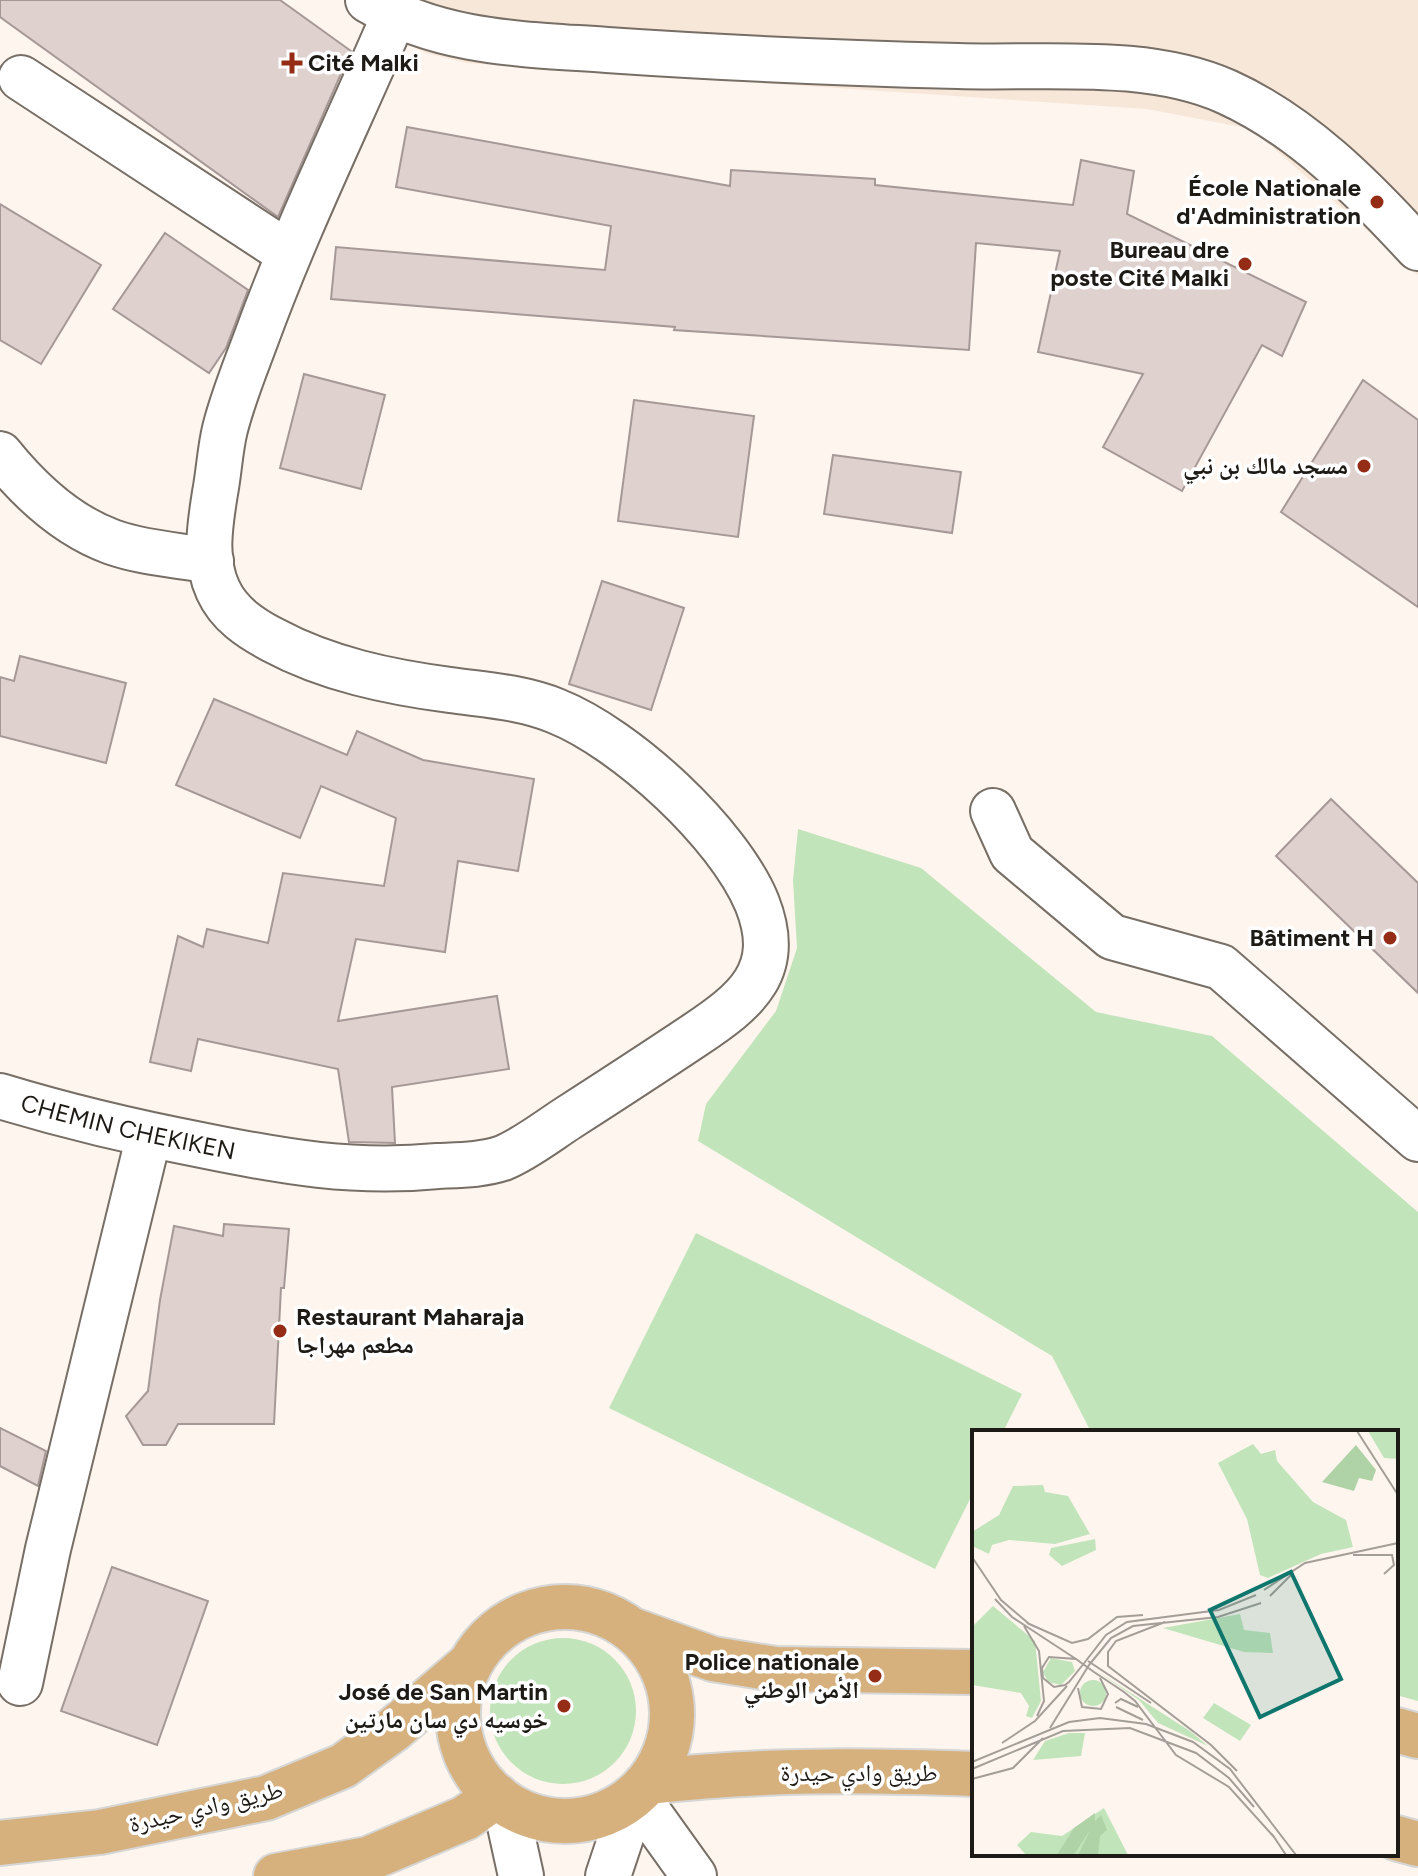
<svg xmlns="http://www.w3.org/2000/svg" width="1418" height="1876" font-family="Figtree,'Noto Naskh Arabic',sans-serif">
<rect width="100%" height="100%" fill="#fef5ee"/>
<path fill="#f7e7d8" d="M 372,0 L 1418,0 L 1418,275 L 1252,129 L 1147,109 L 467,63 L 426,53 L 370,25 Z"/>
<g fill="#c2e4ba">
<path d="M 798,829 L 921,868 L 1096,1012 L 1212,1036 L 1418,1212 L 1418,1701 L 1396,1695 L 1396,1432 L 1091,1432 L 1052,1356 L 698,1141 L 706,1104 L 776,1011 L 797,948 L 793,880 Z"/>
<path d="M 696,1233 L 1022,1394 L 1003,1432 L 974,1432 L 974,1491 L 935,1569 L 609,1408 Z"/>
<circle cx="563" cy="1711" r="73"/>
</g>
<g fill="#dfd1ce" stroke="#a69896" stroke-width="2">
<path d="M 0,0 L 280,0 L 351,51 L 278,217 L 0,17 Z"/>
<path d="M 407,127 L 730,186 L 731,170 L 875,179 L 875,185 L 1073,205 L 1081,160 L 1134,171 L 1127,214 L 1306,302 L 1282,356 L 1262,345 L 1182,491 L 1103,447 L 1143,374 L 1038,352 L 1060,251 L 976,243 L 969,350 L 674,330 L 675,327 L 331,299 L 336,247 L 605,270 L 611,226 L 396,187 Z"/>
<path d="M 0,204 L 101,265 L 41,364 L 0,340 Z"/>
<path d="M 165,233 L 248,290 L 226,348 L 209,373 L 113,309 Z"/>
<path d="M 304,374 L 385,395 L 361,489 L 280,468 Z"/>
<path d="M 1363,380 L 1418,420 L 1418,607 L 1281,512 Z"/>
<path d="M 634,400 L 754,416 L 738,537 L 618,521 Z"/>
<path d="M 833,455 L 961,472 L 952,533 L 824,514 Z"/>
<path d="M 602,581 L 684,608 L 651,710 L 569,684 Z"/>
<path d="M 20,656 L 126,683 L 106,763 L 0,736 L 0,677 L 14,681 Z"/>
<path d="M 214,699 L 347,755 L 357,731 L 423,760 L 534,779 L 518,871 L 458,861 L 445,952 L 356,939 L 338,1021 L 497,996 L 509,1069 L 392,1087 L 395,1143 L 349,1142 L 338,1069 L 198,1039 L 191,1071 L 150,1062 L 178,936 L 203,947 L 207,929 L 268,943 L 283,873 L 384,886 L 396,818 L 321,786 L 300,838 L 176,785 Z"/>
<path d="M 1331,799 L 1418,883 L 1418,993 L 1276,856 Z"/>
<path d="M 224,1224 L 289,1229 L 284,1288 L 281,1288 L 274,1424 L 178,1424 L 166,1445 L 143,1445 L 126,1416 L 148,1391 L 160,1300 L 174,1226 L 223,1236 Z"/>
<path d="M 0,1428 L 46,1451 L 38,1486 L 0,1466 Z"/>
<path d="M 112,1567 L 208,1601 L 157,1745 L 61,1711 Z"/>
</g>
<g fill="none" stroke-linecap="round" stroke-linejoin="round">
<g stroke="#776e66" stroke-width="48">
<g id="minor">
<path d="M 368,0 C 442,44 524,44 607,50 C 724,58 841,63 958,66 C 1043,69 1147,56 1227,92 C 1302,126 1363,188 1418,248"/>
<path d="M 21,78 L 288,253"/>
<path d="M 0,454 C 29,490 68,526 112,542 C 143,553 178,555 211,561"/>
<path d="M 993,811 L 1012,853 L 1112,937 L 1221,967 L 1418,1139"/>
<path id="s1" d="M 0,1096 C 66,1116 133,1132 201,1145 C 284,1162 353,1174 438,1166 C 459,1165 483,1165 503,1158 C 525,1149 548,1131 568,1118 C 610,1091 653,1063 695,1035 C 746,1001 784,971 757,903 C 728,833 626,739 556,711 C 523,697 485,695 450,690 C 389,682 327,669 273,640 C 250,628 229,614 218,590 C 204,560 210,524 215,493 C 219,472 220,449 225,429 C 233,397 246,366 257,336 C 297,227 348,123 394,16"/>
<path d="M 20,1683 L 48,1549 L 149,1135"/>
<path d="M 636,1795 L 694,1876"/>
<path d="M 505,1803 L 521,1876"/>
<path d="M 608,1876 L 634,1798"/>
</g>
</g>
<g stroke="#d6d6d5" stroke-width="48">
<g id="major">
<circle cx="565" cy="1714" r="107"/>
<path d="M 635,1631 L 713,1659 L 775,1669 L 974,1672"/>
<path d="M 1396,1730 L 1418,1736"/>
<path d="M 649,1782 C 756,1769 866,1770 974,1774"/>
<path d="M 1396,1838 L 1418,1844"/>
<path d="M 0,1843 L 100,1832 L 266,1798 L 343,1766 L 393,1730 L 469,1665"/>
<path d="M 276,1876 L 368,1859 L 465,1818 L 497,1796"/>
</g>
</g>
<use href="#minor" stroke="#fff" stroke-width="44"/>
<use href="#major" stroke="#d6b07d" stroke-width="44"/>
</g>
<g fill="#952c15" stroke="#fff" stroke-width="3">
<path d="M288 51h8v8h8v8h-8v8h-8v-8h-8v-8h8z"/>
<circle cx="1377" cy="202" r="8"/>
<circle cx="1245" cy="264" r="8"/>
<circle cx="1364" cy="466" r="8"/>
<circle cx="1390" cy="938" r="8"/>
<circle cx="280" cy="1331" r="8"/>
<circle cx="875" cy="1676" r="8"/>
<circle cx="564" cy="1706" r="8"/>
</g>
<g text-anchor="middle" stroke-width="7" stroke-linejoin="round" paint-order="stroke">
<g font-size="24" font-weight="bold" fill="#1e1b17" stroke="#fff" text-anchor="end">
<text x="308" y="71" text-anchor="start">Cité Malki</text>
<text x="1361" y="196">École Nationale<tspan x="1361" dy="28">d'Administration</tspan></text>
<text x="1229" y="258">Bureau dre<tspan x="1229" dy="28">poste Cité Malki</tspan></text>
<text x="1348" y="474">مسجد مالك بن نبي</text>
<text x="1374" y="946">Bâtiment H</text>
<text x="296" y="1325" text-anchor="start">Restaurant Maharaja<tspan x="296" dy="28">مطعم مهراجا</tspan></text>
<text x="859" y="1670">Police nationale<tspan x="859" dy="28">الأمن الوطني</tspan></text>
<text x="548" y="1700">José de San Martin<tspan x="548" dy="28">خوسيه دي سان مارتين</tspan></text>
</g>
<g font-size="24" fill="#1e1b17" stroke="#fff">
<text dy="8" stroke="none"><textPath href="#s1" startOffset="132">CHEMIN CHEKIKEN</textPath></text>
<text x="859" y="1781">طريق وادي حيدرة</text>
<text transform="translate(206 1807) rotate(-13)" y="8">طريق وادي حيدرة</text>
</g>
</g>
<g transform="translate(972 1430)">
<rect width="426" height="426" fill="#fef5ee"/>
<path d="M 396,1 L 426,1 L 426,29 L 412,28 ZM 281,14 L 289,24 L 303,20 L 305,31 L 341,72 L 374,90 L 381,117 L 349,124 L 296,148 L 288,145 L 275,89 L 246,33 ZM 71,55 L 73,62 L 96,66 L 118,104 L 83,114 L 37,110 L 20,115 L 17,124 L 0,116 L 0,102 L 27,85 L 41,56 ZM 123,109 L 124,120 L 90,136 L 77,125 L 79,118 ZM 21,176 L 63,211 L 69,271 L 60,288 L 54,286 L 57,276 L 49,263 L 0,255 L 0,197 ZM 268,184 L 272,200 L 298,203 L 301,223 L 272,222 L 191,198 ZM 79,228 L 100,232 L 103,241 L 89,255 L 76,252 L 71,242 ZM 123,240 L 218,301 L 236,316 L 186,293 L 167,270 ZM108 263a13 13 0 1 1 26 0a13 13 0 1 1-26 0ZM 242,273 L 279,295 L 268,311 L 231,288 ZM 97,303 L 113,303 L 109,326 L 61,330 L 73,311 ZM 132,378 L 156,425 L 54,425 L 45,415 L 59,402 L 90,406 Z" fill="#c2e4ba"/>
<path d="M 384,15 L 404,40 L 400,51 L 387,48 L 382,61 L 350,52 ZM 123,383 L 123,391 L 129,385 L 135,400 L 128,406 L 126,425 L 106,425 L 118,400 L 102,425 L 85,425 L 102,398 Z" fill="#afd3a6"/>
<path fill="none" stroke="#a49e98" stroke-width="2" d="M 385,1 L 426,65M 381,125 L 420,125 L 422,135 L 412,144M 0,127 L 29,170 L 56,193M 292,160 L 333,133 L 426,113M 298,166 L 320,144M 23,169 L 40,187 L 104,229M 193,192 L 144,211 L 136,222 L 136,236 L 239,315 L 265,341M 55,193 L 100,213 L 116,209 L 145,187 L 171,185M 52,196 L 67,221 L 72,271 L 65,286M 116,231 L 179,273M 113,232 L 134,205 L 155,192 L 247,180 L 284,165M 113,232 L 97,252 L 93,255 L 82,257 L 71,248 L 70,238 L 77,227 L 104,229 L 115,237 L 122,242 L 152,262 L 163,271 L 204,325 L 257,357 L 302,407M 117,235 L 139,208 L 161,196 L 246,187 L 289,173M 106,258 L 110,277 L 129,279 L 136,264 L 128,248M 143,273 L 149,269 L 166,277M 144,277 L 171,290M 78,298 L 117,235M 30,313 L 63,291 L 95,256M 0,332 L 97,292 L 128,288 L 174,294 L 221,312 L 258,339 L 324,425M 0,339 L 91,301 L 158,298 L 224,323 L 257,348 L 282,377M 0,349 L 41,338 L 71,308M 300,404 L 314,425"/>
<path fill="#0f766e" fill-opacity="0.15" stroke="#0f766e" stroke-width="4" d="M 319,142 L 369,249 L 288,287 L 238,180 Z"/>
<rect width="426" height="426" fill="none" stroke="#1e1b17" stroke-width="4"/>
</g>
</svg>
